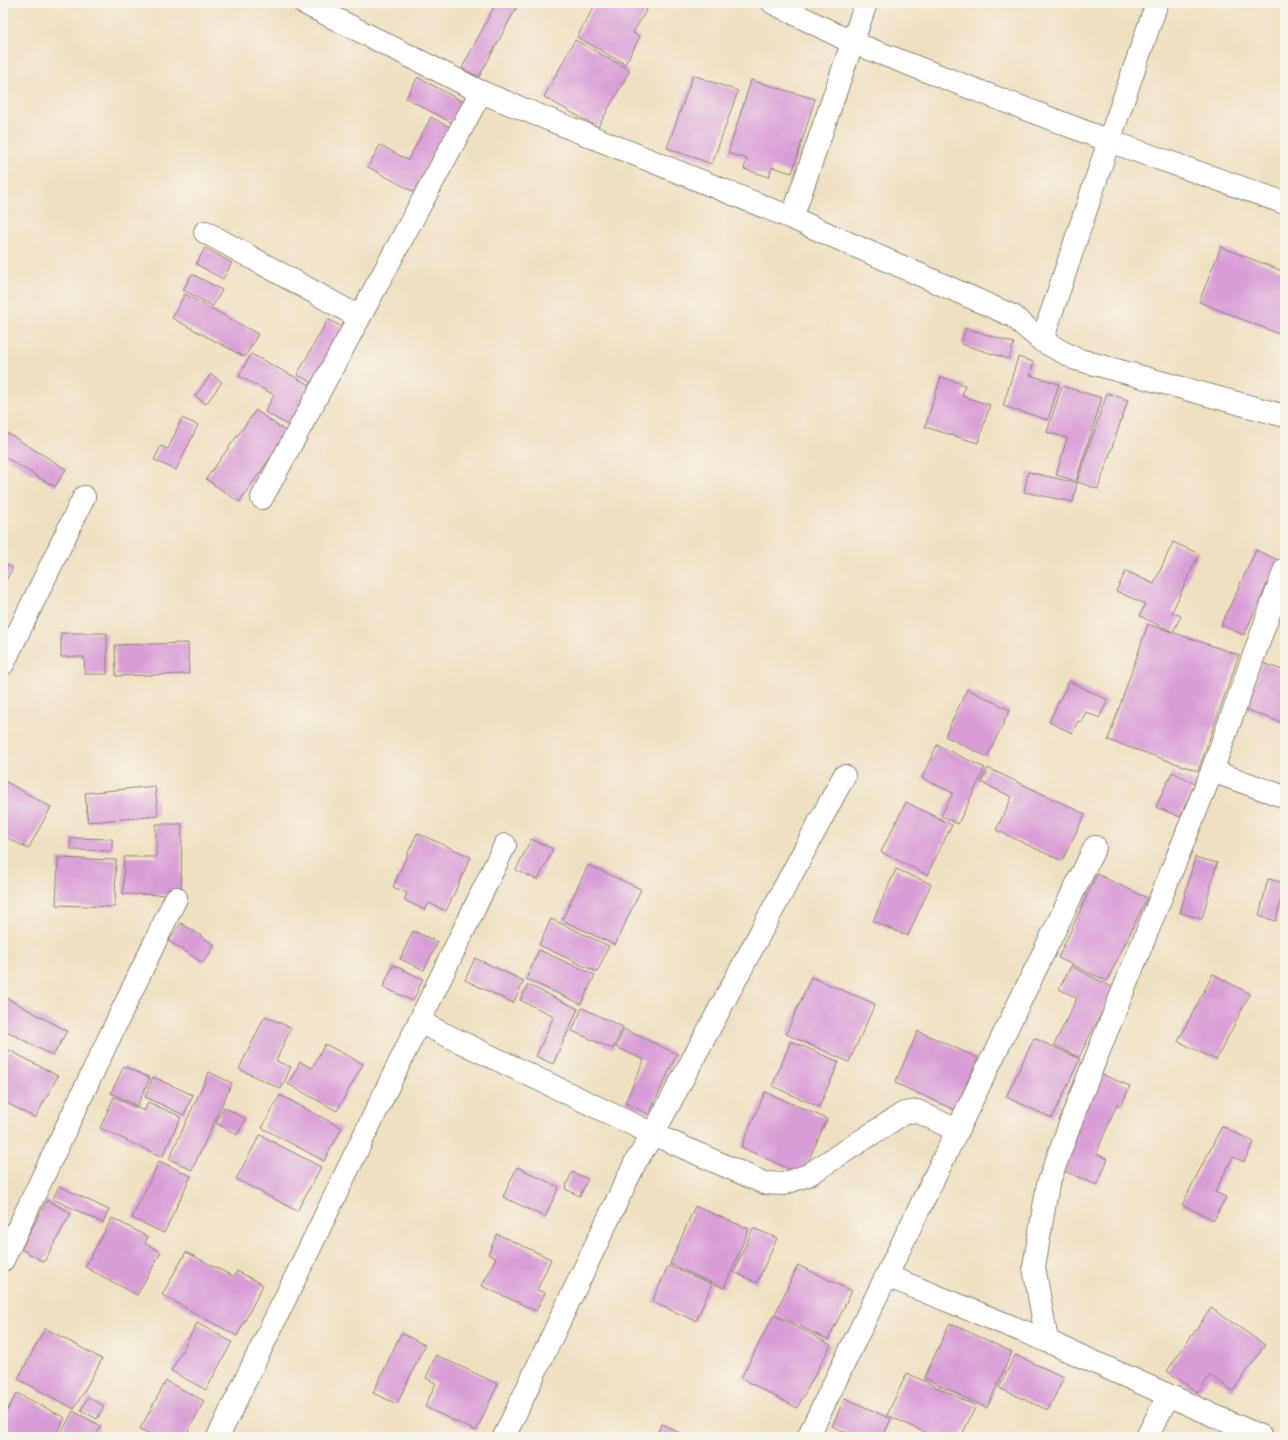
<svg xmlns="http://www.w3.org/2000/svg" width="1288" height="1440" font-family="'Sorts Mill Goudy',serif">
<rect width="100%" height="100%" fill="#f7f3e8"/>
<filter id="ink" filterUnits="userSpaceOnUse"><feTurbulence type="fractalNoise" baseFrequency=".025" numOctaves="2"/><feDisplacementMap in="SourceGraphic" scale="8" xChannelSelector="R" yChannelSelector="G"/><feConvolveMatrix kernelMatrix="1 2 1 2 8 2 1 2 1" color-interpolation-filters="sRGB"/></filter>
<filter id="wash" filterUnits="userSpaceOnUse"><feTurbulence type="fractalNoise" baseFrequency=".012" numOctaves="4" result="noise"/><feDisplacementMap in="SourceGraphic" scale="16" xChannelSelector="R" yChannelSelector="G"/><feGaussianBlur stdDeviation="0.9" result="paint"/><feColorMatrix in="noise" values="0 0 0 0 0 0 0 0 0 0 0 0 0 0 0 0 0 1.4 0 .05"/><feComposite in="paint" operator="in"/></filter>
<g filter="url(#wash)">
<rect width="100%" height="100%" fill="#efe0c1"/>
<g id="blocks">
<g fill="#d99dd7">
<path d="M 496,3 L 519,3 L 479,77 L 462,68 Z"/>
<path d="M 596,3 L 636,3 L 647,9 L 633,33 L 640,37 L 625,64 L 577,37 Z"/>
<path d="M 575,40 L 630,70 L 598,127 L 544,97 Z"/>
<path d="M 693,75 L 738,91 L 712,164 L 667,148 Z"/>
<path d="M 418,77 L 465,103 L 454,124 L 406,98 Z"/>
<path d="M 751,80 L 815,99 L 792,173 L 772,167 L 769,177 L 744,169 L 747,159 L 728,153 Z"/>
<path d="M 431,117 L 451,128 L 416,193 L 368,167 L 380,145 L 408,160 Z"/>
<path d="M 1221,247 L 1285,272 L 1284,336 L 1199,302 Z"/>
<path d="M 205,248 L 232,263 L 223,279 L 196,264 Z"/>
<path d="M 192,274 L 222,290 L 213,306 L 183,290 Z"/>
<path d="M 185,294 L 258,334 L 245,357 L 172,318 Z"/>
<path d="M 328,319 L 347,330 L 317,385 L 297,375 Z"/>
<path d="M 966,328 L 1014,343 L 1009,359 L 961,344 Z"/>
<path d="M 251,354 L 312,386 L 291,427 L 265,412 L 274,395 L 239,376 Z"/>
<path d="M 1018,357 L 1034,362 L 1030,375 L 1059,384 L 1048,420 L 1003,406 Z"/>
<path d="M 211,374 L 222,382 L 206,404 L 195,396 Z"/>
<path d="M 941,377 L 965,385 L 962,396 L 990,405 L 978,443 L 925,427 Z"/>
<path d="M 1062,386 L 1102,398 L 1076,481 L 1056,475 L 1067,438 L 1047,432 Z"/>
<path d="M 1107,393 L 1128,400 L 1098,489 L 1077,482 Z"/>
<path d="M 256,410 L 288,433 L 239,502 L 206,479 Z"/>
<path d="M 182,418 L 198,425 L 176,470 L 154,460 L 161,446 L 168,449 Z"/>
<path d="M 4,431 L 66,469 L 55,487 L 3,456 Z"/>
<path d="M 1028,472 L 1077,483 L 1073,502 L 1024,492 Z"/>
<path d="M 1173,542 L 1199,554 L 1172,612 L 1181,616 L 1173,632 L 1140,616 L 1145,604 L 1116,591 L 1126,571 L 1154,584 Z"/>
<path d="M 1256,550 L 1278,560 L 1244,635 L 1221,625 Z"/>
<path d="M 3,562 L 13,568 L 3,585 Z"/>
<path d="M 1148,624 L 1239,655 L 1198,771 L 1108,740 Z"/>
<path d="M 61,633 L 107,633 L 107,674 L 85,674 L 84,657 L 61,657 Z"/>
<path d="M 188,643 L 189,674 L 116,676 L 115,645 Z"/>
<path d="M 1262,663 L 1285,671 L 1285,724 L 1245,709 Z"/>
<path d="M 1069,681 L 1108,700 L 1099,718 L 1086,712 L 1081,722 L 1078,721 L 1072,733 L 1049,722 Z"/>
<path d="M 967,689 L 1010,710 L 987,757 L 945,736 Z"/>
<path d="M 937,745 L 985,768 L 958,824 L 941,816 L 953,793 L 922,778 Z"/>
<path d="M 988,768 L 1085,814 L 1062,861 L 996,830 L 1012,797 L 981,782 Z"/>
<path d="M 1172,772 L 1195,783 L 1180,817 L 1156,807 Z"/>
<path d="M 3,780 L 51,807 L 28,849 L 3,835 Z"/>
<path d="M 155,786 L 158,816 L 88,822 L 85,793 Z"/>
<path d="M 906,802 L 952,825 L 927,875 L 881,852 Z"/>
<path d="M 156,824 L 182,824 L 181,895 L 123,894 L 124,857 L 156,857 Z"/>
<path d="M 417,833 L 471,857 L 446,911 L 429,903 L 425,910 L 404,900 L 407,893 L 393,887 Z"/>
<path d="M 71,838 L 112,839 L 112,851 L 71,850 Z"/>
<path d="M 531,839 L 553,849 L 538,880 L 516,870 Z"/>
<path d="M 1195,857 L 1217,863 L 1202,919 L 1180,913 Z"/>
<path d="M 58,858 L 116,860 L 115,907 L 56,905 Z"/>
<path d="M 588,865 L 641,889 L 615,945 L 562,920 Z"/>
<path d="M 896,869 L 931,884 L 908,936 L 873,921 Z"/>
<path d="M 1097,874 L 1147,898 L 1107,981 L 1058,958 Z"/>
<path d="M 1268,879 L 1285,883 L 1276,921 L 1259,916 Z"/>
<path d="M 551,919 L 609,946 L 597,972 L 539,945 Z"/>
<path d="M 181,923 L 215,945 L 203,963 L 169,941 Z"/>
<path d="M 413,931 L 438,942 L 424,970 L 400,959 Z"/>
<path d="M 539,950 L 595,975 L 581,1004 L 526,979 Z"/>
<path d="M 475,958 L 524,981 L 513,1003 L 465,980 Z"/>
<path d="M 393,965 L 423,979 L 413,1001 L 383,987 Z"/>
<path d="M 1071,966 L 1114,988 L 1079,1057 L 1054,1045 L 1077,998 L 1059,989 Z"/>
<path d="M 1213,974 L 1250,994 L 1216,1060 L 1178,1041 Z"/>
<path d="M 811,977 L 875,1004 L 849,1062 L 786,1034 Z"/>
<path d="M 528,985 L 578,1009 L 553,1064 L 536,1056 L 554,1016 L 520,1000 Z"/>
<path d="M 3,996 L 67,1031 L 53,1056 L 3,1029 Z"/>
<path d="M 582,1008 L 623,1027 L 613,1049 L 572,1031 Z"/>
<path d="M 265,1016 L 291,1028 L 276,1061 L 291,1067 L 281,1089 L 239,1069 Z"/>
<path d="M 624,1029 L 677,1054 L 649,1114 L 625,1103 L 644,1060 L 616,1047 Z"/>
<path d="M 918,1031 L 978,1058 L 955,1110 L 895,1083 Z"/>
<path d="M 1034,1038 L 1080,1059 L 1052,1118 L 1006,1097 Z"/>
<path d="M 791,1041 L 839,1062 L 819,1107 L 772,1086 Z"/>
<path d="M 325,1044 L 363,1064 L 337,1111 L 288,1084 L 300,1062 L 312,1068 Z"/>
<path d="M 9,1050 L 58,1076 L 35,1118 L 3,1101 L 3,1062 Z"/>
<path d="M 124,1066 L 150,1078 L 137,1106 L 111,1093 Z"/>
<path d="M 209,1072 L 232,1083 L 192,1170 L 169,1159 Z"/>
<path d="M 1098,1073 L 1130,1086 L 1121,1106 L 1117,1104 L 1096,1154 L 1108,1159 L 1097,1185 L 1057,1168 Z"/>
<path d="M 153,1077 L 193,1095 L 184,1115 L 145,1097 Z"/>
<path d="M 765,1092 L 827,1119 L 802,1175 L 741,1147 Z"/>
<path d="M 280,1095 L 342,1128 L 324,1161 L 262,1128 Z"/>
<path d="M 114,1097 L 144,1111 L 148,1102 L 181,1117 L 162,1157 L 100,1128 Z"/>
<path d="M 224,1107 L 246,1119 L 237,1135 L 216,1123 Z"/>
<path d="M 1222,1126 L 1254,1142 L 1244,1162 L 1233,1157 L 1215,1192 L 1226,1197 L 1214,1220 L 1182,1205 Z"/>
<path d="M 260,1135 L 321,1167 L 297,1211 L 236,1179 Z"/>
<path d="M 159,1161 L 191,1176 L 164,1233 L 132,1218 Z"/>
<path d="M 517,1167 L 559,1187 L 545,1217 L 503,1197 Z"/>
<path d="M 572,1172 L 588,1179 L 580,1196 L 565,1189 Z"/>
<path d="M 59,1186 L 109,1210 L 103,1223 L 53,1199 Z"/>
<path d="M 47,1200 L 71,1213 L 44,1262 L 21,1249 Z"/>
<path d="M 695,1206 L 749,1229 L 724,1288 L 670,1264 Z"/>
<path d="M 112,1218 L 148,1237 L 145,1243 L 161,1252 L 137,1295 L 85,1267 Z"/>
<path d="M 753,1228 L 777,1238 L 757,1283 L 734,1272 Z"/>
<path d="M 497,1234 L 551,1259 L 537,1290 L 545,1293 L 536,1311 L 482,1286 L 496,1258 L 488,1254 Z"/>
<path d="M 186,1252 L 234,1277 L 237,1271 L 263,1285 L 237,1336 L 162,1295 Z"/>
<path d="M 798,1265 L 852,1291 L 828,1340 L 775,1314 Z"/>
<path d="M 668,1266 L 712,1284 L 696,1321 L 652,1302 Z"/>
<path d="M 1211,1308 L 1265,1345 L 1233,1391 L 1210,1375 L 1198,1393 L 1167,1371 Z"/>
<path d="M 774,1315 L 831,1345 L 797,1408 L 741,1378 Z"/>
<path d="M 197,1323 L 232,1342 L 206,1390 L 171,1371 Z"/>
<path d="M 950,1323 L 1012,1352 L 987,1408 L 924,1378 Z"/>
<path d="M 45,1328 L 102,1359 L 74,1409 L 18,1379 Z"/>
<path d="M 401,1333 L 425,1345 L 397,1404 L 373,1393 Z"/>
<path d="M 436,1355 L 498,1384 L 476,1431 L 425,1407 L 436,1383 L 426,1378 Z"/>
<path d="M 1015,1355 L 1064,1377 L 1048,1410 L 999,1388 Z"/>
<path d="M 907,1373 L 976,1406 L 961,1437 L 935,1437 L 887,1415 Z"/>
<path d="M 166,1381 L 204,1401 L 185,1437 L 155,1437 L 140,1429 Z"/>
<path d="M 17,1393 L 65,1418 L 55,1437 L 3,1437 L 3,1418 Z"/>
<path d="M 88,1397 L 104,1406 L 97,1419 L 81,1410 Z"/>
<path d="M 845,1398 L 891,1419 L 883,1437 L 856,1437 L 832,1426 Z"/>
<path d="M 73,1411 L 101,1426 L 95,1437 L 88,1437 L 81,1433 L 79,1437 L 59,1437 Z"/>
<path d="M 662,1424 L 688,1437 L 655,1437 Z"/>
</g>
</g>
</g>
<g filter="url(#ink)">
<use href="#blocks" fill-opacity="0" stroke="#8d8676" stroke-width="1"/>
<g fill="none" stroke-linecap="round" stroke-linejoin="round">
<g stroke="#8d8676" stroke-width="24">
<g id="street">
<path d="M 304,3 L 481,92 L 792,218 L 1013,316 L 1042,341 L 1076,359 L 1285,416"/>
<path d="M 773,3 L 851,42 L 1109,141 L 1285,203"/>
<path d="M 792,218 L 866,3"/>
<path d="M 205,232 L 359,317"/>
<path d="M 1042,341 L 1109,141 L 1157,3"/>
<path d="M 262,498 L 481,92"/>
<path d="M 3,664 L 84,497"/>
<path d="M 1212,771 L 1285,797"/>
<path d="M 419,1022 L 653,1134 L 764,1183 L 783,1184 L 808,1175 L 904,1113 L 917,1111 L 958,1131"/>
<path d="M 3,1260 L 176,898"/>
<path d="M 887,1276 L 1047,1341 L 1262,1437"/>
<path d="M 1047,1341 L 1034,1267 L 1048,1184 L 1079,1100 L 1212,771 L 1285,569"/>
<path d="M 218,1437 L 505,845"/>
<path d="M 504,1437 L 635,1163 L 653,1134 L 844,776"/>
<path d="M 808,1437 L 1095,847"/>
<path d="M 1147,1437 L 1168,1396"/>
</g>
</g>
<use href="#street" stroke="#fff" stroke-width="22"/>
</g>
</g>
<rect width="1288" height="1440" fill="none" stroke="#f7f3e8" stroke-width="16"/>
</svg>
